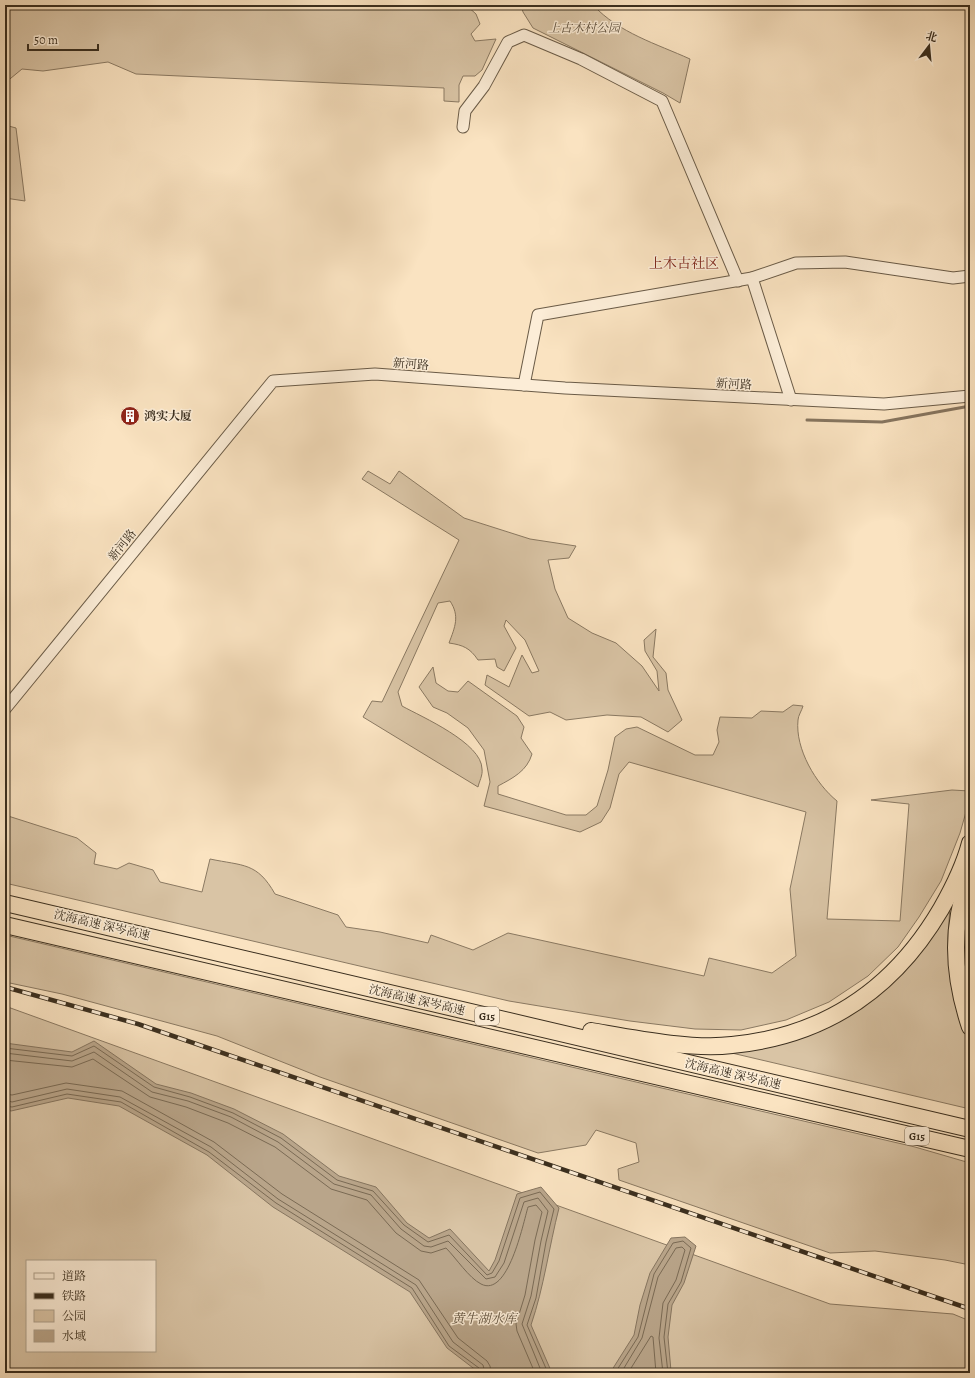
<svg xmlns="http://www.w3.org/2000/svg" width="975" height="1378" font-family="Alegreya,'Noto Serif SC',serif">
<rect width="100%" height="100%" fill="#fae3c1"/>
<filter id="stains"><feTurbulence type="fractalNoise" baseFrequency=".005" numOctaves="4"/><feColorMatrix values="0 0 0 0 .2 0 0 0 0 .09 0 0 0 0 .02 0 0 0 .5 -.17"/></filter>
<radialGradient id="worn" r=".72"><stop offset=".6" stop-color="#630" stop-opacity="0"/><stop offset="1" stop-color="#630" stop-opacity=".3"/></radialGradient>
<g fill="#d9c4a5" stroke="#8a7962" fill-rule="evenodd">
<path d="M 5,5 L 466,5 L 476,14 L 480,24 L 471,34 L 475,41 L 496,39 L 482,70 L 475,76 L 463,76 L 459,85 L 459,102 L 444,101 L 444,88 L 136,74 L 108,62 L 43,71 L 22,69 L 5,83 Z"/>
<path d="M 521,5 L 593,5 C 619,33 657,44 690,59 L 680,103 L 663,93 L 533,28 L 523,12 Z"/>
<path d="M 5,125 L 16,128 L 25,201 L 5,198 Z"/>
<path d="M 368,471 L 390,484 L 399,471 L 464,518 L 530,539 L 576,546 L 569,558 L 548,560 L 555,589 L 568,618 L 592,633 L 616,643 L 642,666 L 659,691 L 657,671 L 645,651 L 644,640 L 656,629 L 653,657 L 666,673 L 668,690 L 682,720 L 668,732 L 641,717 L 607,715 L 566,720 L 550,712 L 529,716 L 485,685 L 487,675 L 509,687 L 522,655 L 532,673 L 539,671 L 525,640 L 506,620 L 504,626 L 516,648 L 504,671 L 497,667 L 495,659 L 478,660 C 470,648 463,645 449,643 C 455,627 460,616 450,601 L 438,603 L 398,692 L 402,706 C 422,717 482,743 482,769 C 483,775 479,782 478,787 L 363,717 L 372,701 L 382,702 L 459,540 L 362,479 Z"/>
<path d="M 433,667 L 436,683 L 448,691 L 458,692 L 468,681 L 517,716 L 524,727 L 521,738 L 532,754 C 527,771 513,778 498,786 L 498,794 L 566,815 L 586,815 L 597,806 L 608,770 L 615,737 L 626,729 L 637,727 L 695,755 L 713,755 L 719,742 L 717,730 L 720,717 L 752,718 L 761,711 L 783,712 L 793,705 L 803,706 C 802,710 798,716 798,720 C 795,749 816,784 837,801 L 827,919 L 900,921 L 909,804 L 871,800 L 952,790 L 970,791 L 970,798 L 960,833 L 941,881 L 919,917 L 898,947 L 868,976 L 829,1002 L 786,1020 L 741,1030 L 695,1029 L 630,1021 L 509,1001 L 5,883 L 5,815 L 77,838 L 96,853 L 94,864 L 117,869 L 129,863 L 153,870 L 160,882 L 202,892 L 210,859 C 243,866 257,862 275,894 L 338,915 L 346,927 L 380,932 L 428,943 L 431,935 L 473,950 L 508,933 L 704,976 L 709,958 L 772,973 L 796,956 L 790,889 L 806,812 L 629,762 L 619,774 L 610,808 L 601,822 L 580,832 L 484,806 L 490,782 L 484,750 L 468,728 L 447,713 L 433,707 L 419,687 Z"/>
<path d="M 950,905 L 948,938 L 950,971 L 966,1029 L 970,1036 L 970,1109 L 719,1050 L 852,1011 Z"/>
<path d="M 5,935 L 915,1147 L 970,1163 L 970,1265 L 945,1260 L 875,1251 L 830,1253 L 619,1180 L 618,1169 L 639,1162 L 636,1143 L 596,1130 L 586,1145 L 538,1153 L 320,1077 L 217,1036 L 62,994 L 5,982 Z"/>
<path d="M 5,1006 L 830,1304 L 953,1314 L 970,1321 L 970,1363 L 961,1373 L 5,1373 ZM 27,1261 L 155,1261 L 155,1351 L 27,1351 Z"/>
</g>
<g fill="#b9a58a" stroke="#86755f">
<path d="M 94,1041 L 156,1084 L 191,1093 L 234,1109 L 283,1134 L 339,1176 L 376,1187 L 407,1223 L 429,1238 L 450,1229 L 489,1271 L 495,1260 L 517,1194 L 541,1187 L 559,1208 C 549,1247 544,1287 531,1325 L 552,1373 L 476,1373 L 477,1371 L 447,1348 L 410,1292 L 273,1207 L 207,1155 L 119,1106 L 68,1098 L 11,1111 L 5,1109 L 5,1043 L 72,1052 Z"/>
<path d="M 685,1237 L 696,1246 L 684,1283 L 672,1305 L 668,1337 L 671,1371 L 674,1373 L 610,1373 L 634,1335 L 640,1305 L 650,1273 L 671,1238 Z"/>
<path d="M 803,1370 L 826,1370 L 828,1373 L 776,1373 Z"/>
</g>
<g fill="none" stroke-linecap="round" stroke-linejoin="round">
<g stroke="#7a6a54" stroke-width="1">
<path d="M 5,1048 L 72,1056 L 94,1046 L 154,1087 L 190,1097 L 233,1113 L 281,1138 L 337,1180 L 373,1191 L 404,1225 L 428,1242 L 449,1235 L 487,1275 L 492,1273 L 499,1261 L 520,1198 L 540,1192 L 554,1209 L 546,1242 L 536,1298 L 527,1325 L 548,1373"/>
<path d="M 5,1053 L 72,1061 L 94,1052 L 152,1092 L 188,1101 L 231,1117 L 278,1142 L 334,1184 L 371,1195 L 401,1229 L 424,1246 L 431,1247 L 448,1241 L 486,1279 L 495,1277 L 504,1263 L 524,1202 L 538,1198 L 548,1211 L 541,1241 L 531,1296 L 522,1324 L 542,1373"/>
<path d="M 5,1060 L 72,1067 L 93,1059 L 150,1097 L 186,1107 L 228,1123 L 275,1147 L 331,1189 L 367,1200 L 396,1233 L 421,1251 L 431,1253 L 446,1248 C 456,1258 469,1278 481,1284 C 508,1298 523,1224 528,1207 L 536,1205 L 542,1212 L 535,1240 L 525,1295 L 516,1324 L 517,1331 L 535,1373"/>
<path d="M 5,1094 L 12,1095 L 66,1083 L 122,1091 L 214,1142 L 282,1194 L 419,1280 L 458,1338 L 487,1361 L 490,1366 L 491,1373"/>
<path d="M 5,1100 L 12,1102 L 67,1089 L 120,1097 L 211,1147 L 278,1199 L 416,1285 L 453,1342 L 483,1365 L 485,1373"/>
<path d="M 5,1106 L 12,1107 L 67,1094 L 121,1102 L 209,1152 L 276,1203 L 412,1288 L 449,1346 L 479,1368 L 480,1373"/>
<path d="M 615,1373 L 638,1337 L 654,1274 L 673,1243 L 683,1241 L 691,1248 L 681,1282 L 668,1304 L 664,1337 L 668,1373"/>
<path d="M 621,1373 L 642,1338 L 658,1277 L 676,1248 L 682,1247 L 685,1250 L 676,1280 L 663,1303 L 659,1338 L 663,1373"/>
<path d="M 628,1373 L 651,1336 L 653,1337 L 656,1373"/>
</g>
<path stroke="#86755f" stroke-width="3" d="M 807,420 L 882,422 L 970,406"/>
<g stroke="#6a5b47" stroke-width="13">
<g id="minor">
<path d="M 463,127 L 465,111 L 484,86 L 508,42 L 524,35 L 581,59 L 662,101 L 738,281"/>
<path d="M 752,278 L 791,400"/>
<path d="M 524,385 L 538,315 L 752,278 L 796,263 L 845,262 L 953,278 L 970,276"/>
<path d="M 5,709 L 273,381 L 375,374 L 565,388 L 884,404 L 970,396"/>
</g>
</g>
<g stroke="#3a2e1e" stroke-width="18">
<g id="highway">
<path d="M 969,868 C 966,884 962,899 959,914 C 952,952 958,991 970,1027"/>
<path d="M 5,903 L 970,1129"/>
<path d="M 5,925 L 970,1149"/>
<path d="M 591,1031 C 632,1038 691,1050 732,1045 C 825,1036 894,989 941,909 C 953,888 964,866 970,843"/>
</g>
</g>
<use href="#minor" stroke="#fcedd7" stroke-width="11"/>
<use href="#highway" stroke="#fae3c1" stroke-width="16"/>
<g stroke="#3a2e1e" stroke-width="4.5">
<path id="rail" d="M 5,987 L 138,1024 L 970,1309"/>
</g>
<use href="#rail" stroke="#fcedd7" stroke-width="3" stroke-dasharray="9" stroke-linecap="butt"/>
</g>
<defs>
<g id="building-disc" transform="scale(1)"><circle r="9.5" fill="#8f2418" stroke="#fcedd7"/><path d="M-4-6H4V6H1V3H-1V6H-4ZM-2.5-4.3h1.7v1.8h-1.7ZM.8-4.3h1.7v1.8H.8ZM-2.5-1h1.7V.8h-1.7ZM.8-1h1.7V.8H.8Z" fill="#fff"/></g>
</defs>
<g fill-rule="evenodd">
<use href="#building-disc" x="130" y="416"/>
</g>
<g text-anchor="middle" stroke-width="3" stroke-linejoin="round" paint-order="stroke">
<g fill="#fcedd7" stroke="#746756" stroke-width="1">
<rect x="475" y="1007" width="24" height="18" rx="3"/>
<rect x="905" y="1127" width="24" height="18" rx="3"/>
</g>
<g font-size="11" font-weight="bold" fill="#3a2e1e">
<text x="487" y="1020">G15</text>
<text x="917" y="1140">G15</text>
</g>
<g font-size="12" font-style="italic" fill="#5a4c39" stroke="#fcedd7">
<text x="584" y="32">上古木村公园</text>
</g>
<g font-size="12" fill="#3a2e1e" stroke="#fcedd7">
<text transform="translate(411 364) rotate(4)" y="4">新河路</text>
<text transform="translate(734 384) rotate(3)" y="4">新河路</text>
<text transform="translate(122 545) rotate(-51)" y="4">新河路</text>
<text transform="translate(102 925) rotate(13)" y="4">沈海高速 深岑高速</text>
<text transform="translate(417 1000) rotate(13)" y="4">沈海高速 深岑高速</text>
<text transform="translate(733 1074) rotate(13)" y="4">沈海高速 深岑高速</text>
</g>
<g font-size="12" font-weight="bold" fill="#3a2e1e" stroke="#fcedd7" text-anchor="start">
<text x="144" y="420">鸿实大厦</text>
</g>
<g font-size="13" font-style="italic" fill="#60523e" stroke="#fcedd7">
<text x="484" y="1323">黄牛湖水库</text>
</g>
<g font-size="14" fill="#7a1f14" stroke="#fcedd7">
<text x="684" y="268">上木古社区</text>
</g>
</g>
<rect width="975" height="1378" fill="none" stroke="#fae3c1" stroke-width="20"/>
<rect x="6" y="6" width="963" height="1366" fill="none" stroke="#3a2e1e" stroke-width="2"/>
<rect x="10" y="10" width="955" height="1358" fill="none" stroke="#3a2e1e"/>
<rect x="26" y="1260" width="130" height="92" fill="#fcedd7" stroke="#aea18d"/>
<rect x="34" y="1273" width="20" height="6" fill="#fcedd7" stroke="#aea18d"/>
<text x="62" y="1280" font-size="12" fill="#3a2e1e">道路</text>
<rect x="34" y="1293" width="20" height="6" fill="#3a2e1e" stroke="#aea18d"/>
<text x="62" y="1300" font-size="12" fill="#3a2e1e">铁路</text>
<rect x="34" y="1310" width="20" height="12" fill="#d9c4a5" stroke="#aea18d"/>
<text x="62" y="1320" font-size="12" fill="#3a2e1e">公园</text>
<rect x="34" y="1330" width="20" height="12" fill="#b9a58a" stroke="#aea18d"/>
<text x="62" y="1340" font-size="12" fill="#3a2e1e">水域</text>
<g transform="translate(929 46) rotate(16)" stroke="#fcedd7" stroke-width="3" paint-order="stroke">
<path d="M0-3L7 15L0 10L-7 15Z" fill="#3a2e1e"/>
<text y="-6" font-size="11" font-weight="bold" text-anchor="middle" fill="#3a2e1e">北</text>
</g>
<path d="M28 44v6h70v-6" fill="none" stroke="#3a2e1e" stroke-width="2"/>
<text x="34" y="44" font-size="12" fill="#3a2e1e" stroke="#fcedd7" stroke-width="3" paint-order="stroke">50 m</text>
<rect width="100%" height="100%" filter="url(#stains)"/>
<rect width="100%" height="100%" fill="url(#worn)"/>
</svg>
